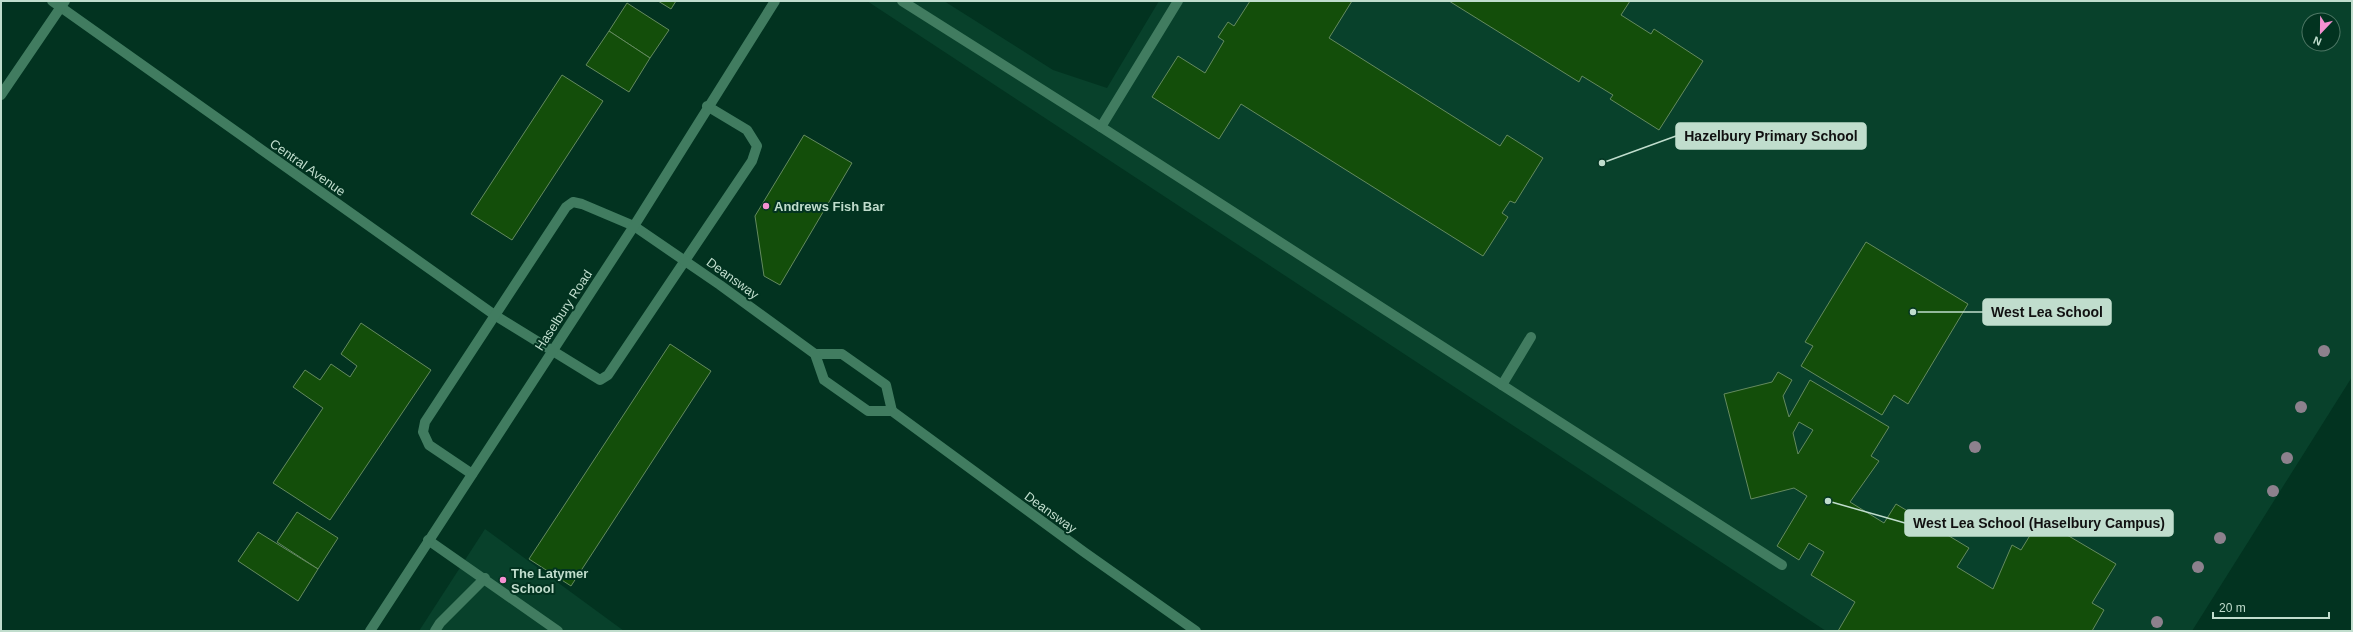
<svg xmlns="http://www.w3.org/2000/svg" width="2353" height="632" font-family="Arial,sans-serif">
<rect width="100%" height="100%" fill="#023320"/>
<g fill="#08412b" fill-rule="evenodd">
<path d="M 867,1 L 944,1 L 1053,70 L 1107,88 L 1159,1 L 2352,1 L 2352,377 L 2192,631 L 1826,631 ZM 2309,20 L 2333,20 L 2333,44 L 2309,44 Z"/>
<path d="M 485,529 L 624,631 L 419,631 Z"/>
</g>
<g fill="#134e0a" stroke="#648a5f" fill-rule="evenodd">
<path d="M 658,1 L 676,1 L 671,9 Z"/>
<path d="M 1250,1 L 1352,1 L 1329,38 L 1500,146 L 1507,135 L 1543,158 L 1515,203 L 1510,201 L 1502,213 L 1508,217 L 1483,256 L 1241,104 L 1219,139 L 1152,97 L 1178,56 L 1205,73 L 1224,41 L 1218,37 L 1228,22 L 1234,26 Z"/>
<path d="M 1449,1 L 1630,1 L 1621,15 L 1651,34 L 1654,29 L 1703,61 L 1659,130 L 1610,99 L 1613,95 L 1582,76 L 1579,82 Z"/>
<path d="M 627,3 L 669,30 L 650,58 L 609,31 Z"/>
<path d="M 609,31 L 650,58 L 629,92 L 586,65 Z"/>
<path d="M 562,75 L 603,101 L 512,240 L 471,214 Z"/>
<path d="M 804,135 L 852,163 L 780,285 L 764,276 L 755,216 Z"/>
<path d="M 1866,242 L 1968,304 L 1908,404 L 1894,395 L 1882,415 L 1801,366 L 1813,346 L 1805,342 Z"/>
<path d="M 361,323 L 431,370 L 330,520 L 273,483 L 323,408 L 293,387 L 305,370 L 320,380 L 331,364 L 350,377 L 357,366 L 341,354 Z"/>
<path d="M 670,344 L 711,371 L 571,586 L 529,559 Z"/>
<path d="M 1778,372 L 1792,380 L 1783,396 L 1789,417 L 1810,380 L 1889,427 L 1871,456 L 1879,461 L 1850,502 L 1884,523 L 1896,504 L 1969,548 L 1957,567 L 1993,589 L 2012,545 L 2021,550 L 2040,519 L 2116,564 L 2092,603 L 2104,610 L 2092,631 L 1838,631 L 1855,602 L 1811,575 L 1824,552 L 1809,543 L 1799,560 L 1777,546 L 1807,496 L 1794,488 L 1751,499 L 1724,394 L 1772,382 ZM 1799,422 L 1813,430 L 1798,454 L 1793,433 Z"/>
<path d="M 297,512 L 338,538 L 318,569 L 277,542 Z"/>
<path d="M 258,532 L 318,569 L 298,601 L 238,561 Z"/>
</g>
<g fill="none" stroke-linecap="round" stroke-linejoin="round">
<g stroke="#417c60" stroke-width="10">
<path d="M 52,1 L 496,316 L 600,380 L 608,375 L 752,161 L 757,146 L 747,130 L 707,106"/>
<path d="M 902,1 L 1101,127"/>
<path d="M 1178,1 L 1101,127 L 1502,385 L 1531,337"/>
<path d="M 1,95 L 65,1"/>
<path d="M 815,354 L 842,354 L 886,385 L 892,411"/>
<path d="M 1502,385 L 1782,565"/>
<path d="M 472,474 L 429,445 L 423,432 L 425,422 L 566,207 L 573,202 L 582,204 L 634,226 L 720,285 L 815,354 L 824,380 L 868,411 L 892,411 L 1084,552 L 1196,631"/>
<path d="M 428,540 L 558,631"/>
<path d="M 370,631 L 634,226 L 775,1"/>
<path d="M 435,631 L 440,623 L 485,578"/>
</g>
</g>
<g fill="#8d818d">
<circle cx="2324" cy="351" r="6"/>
<circle cx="2301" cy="407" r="6"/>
<circle cx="1975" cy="447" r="6"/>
<circle cx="2287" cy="458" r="6"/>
<circle cx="2273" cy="491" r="6"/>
<circle cx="2220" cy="538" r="6"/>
<circle cx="2198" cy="567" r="6"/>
<circle cx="2157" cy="622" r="6"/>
</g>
<g fill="#f591d2" stroke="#023320" stroke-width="1.5">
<circle cx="766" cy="206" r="4"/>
<circle cx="503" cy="580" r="4"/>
</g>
<g text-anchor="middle" stroke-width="4" stroke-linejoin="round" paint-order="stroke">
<g font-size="13" fill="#c0ddcd" stroke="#023320">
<text transform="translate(308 167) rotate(35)" y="5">Central Avenue</text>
<text transform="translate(733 278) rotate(36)" y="5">Deansway</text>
<text transform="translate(563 310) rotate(-57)" y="5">Haselbury Road</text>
<text transform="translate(1051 512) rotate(36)" y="5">Deansway</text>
</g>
<g font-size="13" font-weight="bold" fill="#c0ddcd" stroke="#023320" text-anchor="start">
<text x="774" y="211">Andrews Fish Bar</text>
<text x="511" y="578">The Latymer<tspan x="511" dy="15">School</tspan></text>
</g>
</g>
<path fill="none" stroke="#c0ddcd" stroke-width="1.5" d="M1602 163L1676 136M1913 312L1983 312M1828 501L1905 523"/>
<g fill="#c0ddcd" stroke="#023320" stroke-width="1.5">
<circle cx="1602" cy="163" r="4"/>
<circle cx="1913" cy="312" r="4"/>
<circle cx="1828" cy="501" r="4"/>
</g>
<g fill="#c0ddcd" stroke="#c0ddcd" stroke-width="1.5">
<rect x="1676" y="123" width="190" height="26" rx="4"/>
<rect x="1983" y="299" width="128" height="26" rx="4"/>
<rect x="1905" y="510" width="268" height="26" rx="4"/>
</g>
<g font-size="14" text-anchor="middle" font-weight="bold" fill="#111">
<text x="1771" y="141">Hazelbury Primary School</text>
<text x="2047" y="317">West Lea School</text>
<text x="2039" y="528">West Lea School (Haselbury Campus)</text>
</g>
<rect width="2353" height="632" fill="none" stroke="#c0ddcd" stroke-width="4"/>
<g transform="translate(2321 32) rotate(202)"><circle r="19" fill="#023320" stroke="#4e7765"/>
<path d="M0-3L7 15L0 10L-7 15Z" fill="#f591d2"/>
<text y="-6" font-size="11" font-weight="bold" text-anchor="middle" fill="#c0ddcd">N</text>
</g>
<path d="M2213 612v6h116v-6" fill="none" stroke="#c0ddcd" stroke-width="2"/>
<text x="2219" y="612" font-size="12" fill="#c0ddcd" stroke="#023320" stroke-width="3" paint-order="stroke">20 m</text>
</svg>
